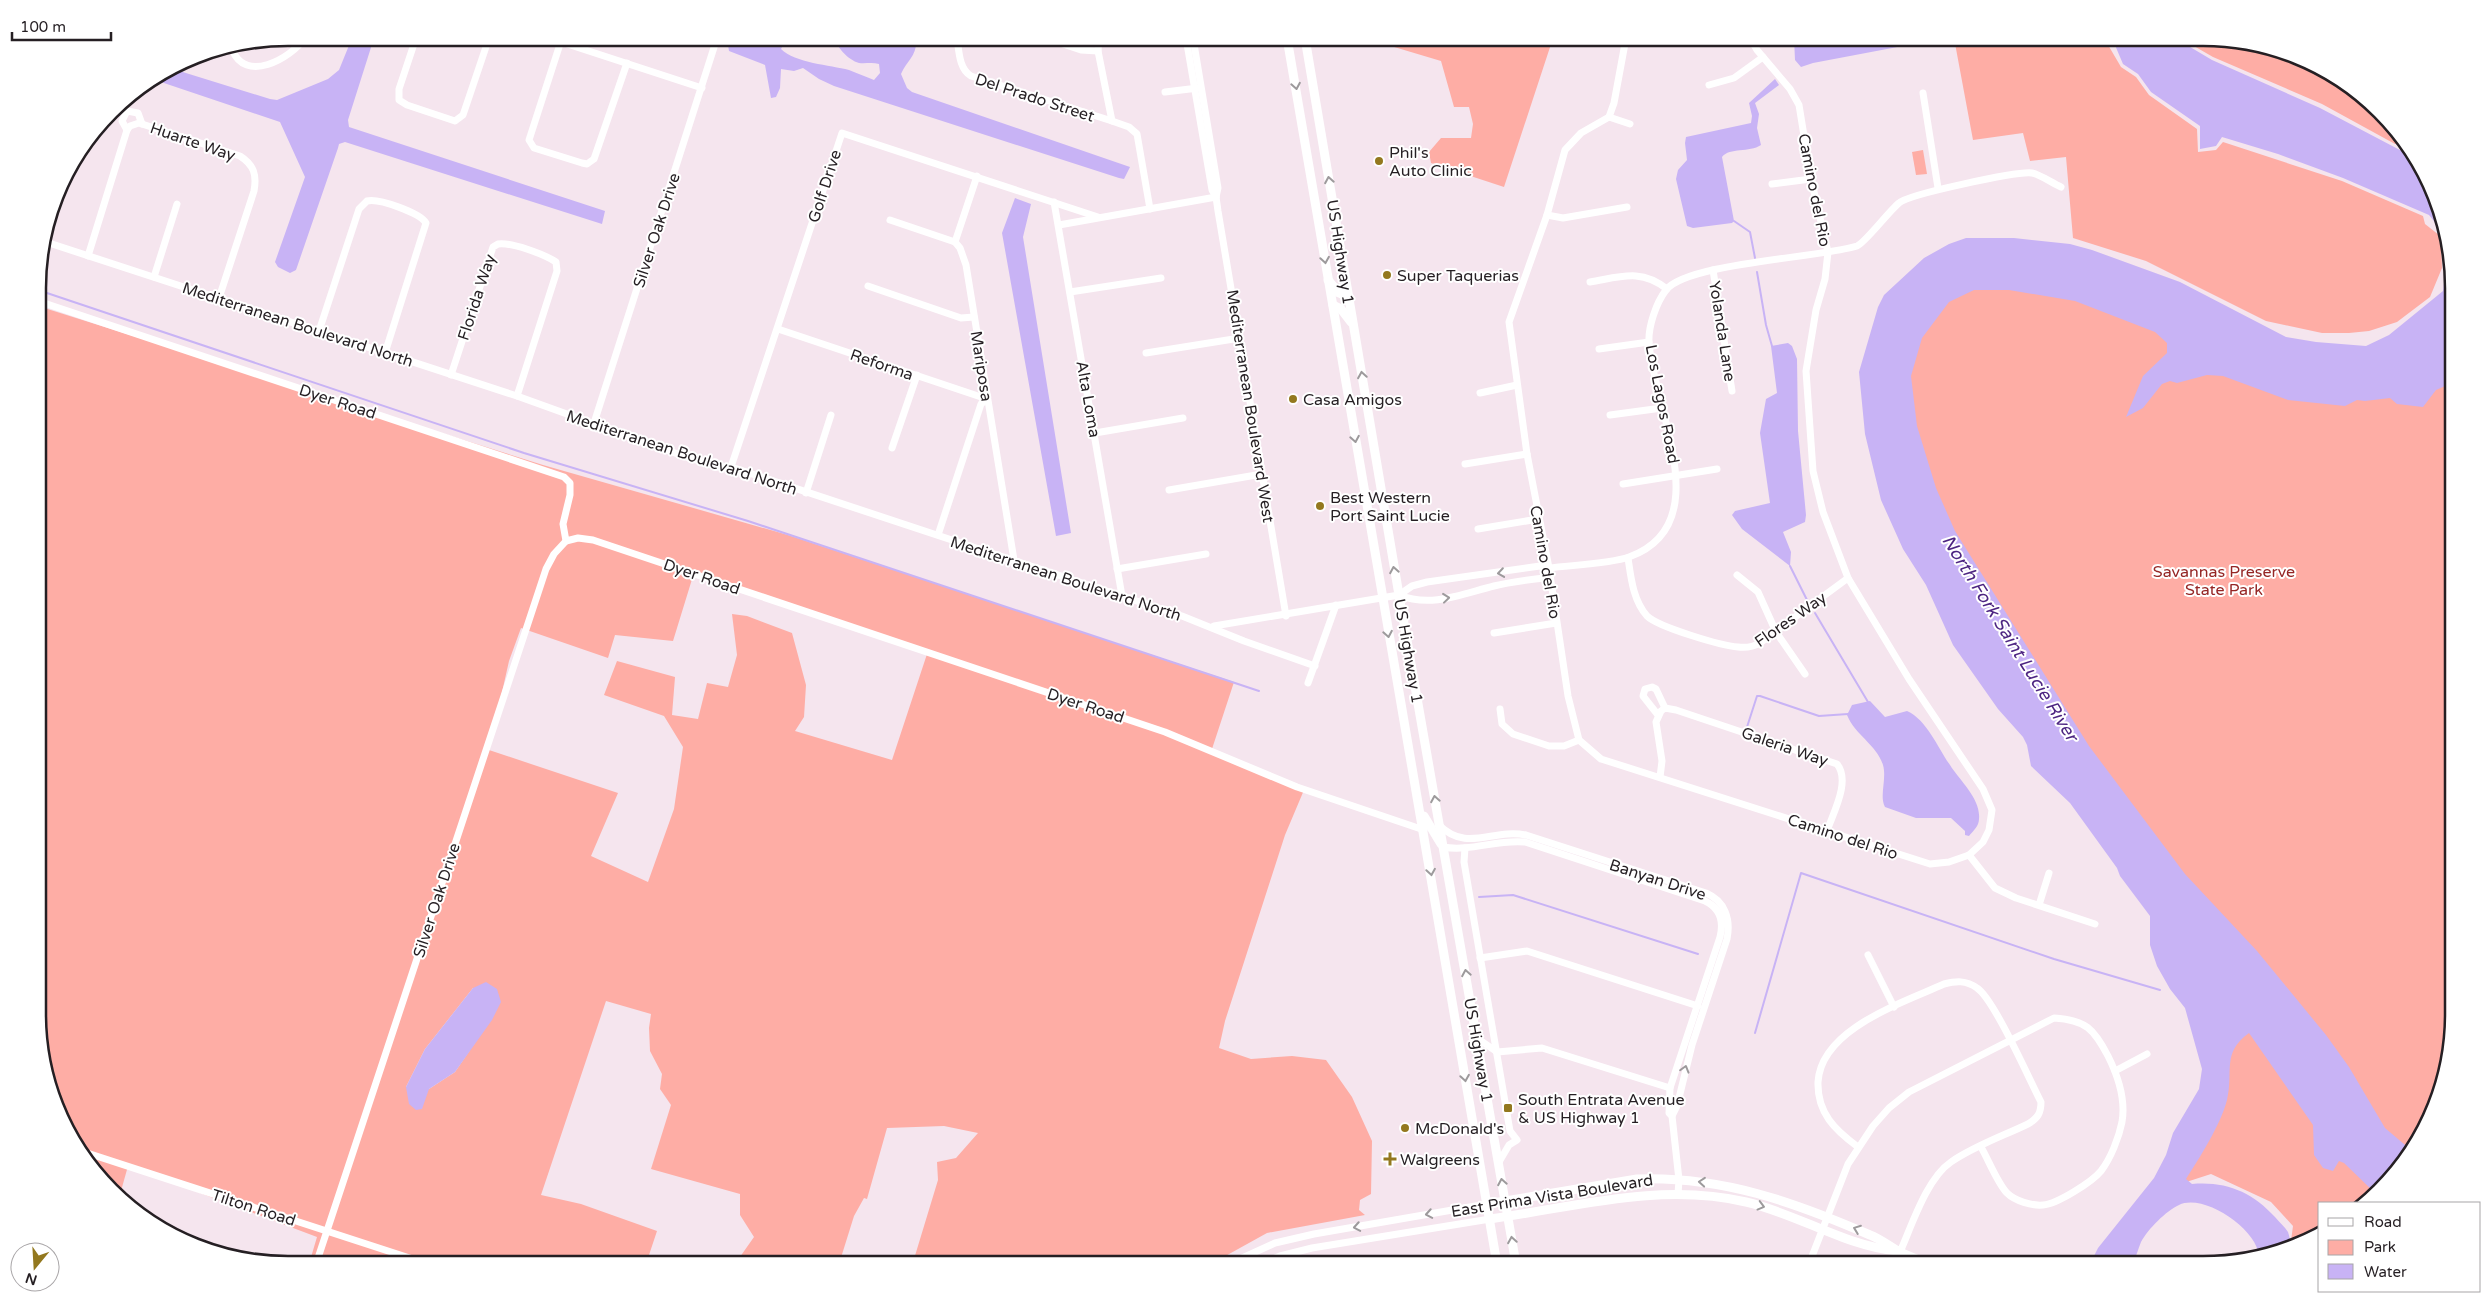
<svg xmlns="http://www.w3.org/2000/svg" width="2491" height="1302" font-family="'Varela Round',sans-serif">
<rect width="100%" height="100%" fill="#f5e5ee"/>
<g fill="#feada5" fill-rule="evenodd">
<path d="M 1364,38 L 1553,38 L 1504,187 L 1431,163 L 1429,152 L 1441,138 L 1471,138 L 1473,124 L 1469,107 L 1454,107 L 1441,61 Z"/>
<path d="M 1954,38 L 2104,38 L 2121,67 L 2136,77 L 2149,95 L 2197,129 L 2198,152 L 2216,150 L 2223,142 L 2342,181 L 2423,216 L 2425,224 L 2439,235 L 2441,241 L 2442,268 L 2430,297 L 2397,322 L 2369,331 L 2349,333 L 2322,333 L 2266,321 L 2146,261 L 2073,238 L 2066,157 L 2030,161 L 2023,133 L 1973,140 Z"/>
<path d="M 2180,38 L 2203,38 L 2267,46 L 2314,63 L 2368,100 L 2406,143 L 2395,144 L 2322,104 L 2213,57 Z"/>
<path d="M 1923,150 L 1927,174 L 1916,175 L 1912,152 Z"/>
<path d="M 1980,269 L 2315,371 L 2452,334 L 2453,1014 L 2445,1078 L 2428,1125 L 2391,1179 L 2364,1203 L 2320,1203 L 2320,1233 L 2290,1248 L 2293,1226 L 2271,1202 L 2211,1174 L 2177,1185 L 2220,1053 L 2245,1024 L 1898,490 L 1902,330 Z"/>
<path d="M 38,306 L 543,465 L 788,535 L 1234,682 L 1211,752 L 1304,790 L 1285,835 L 1225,1021 L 1219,1048 L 1251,1059 L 1292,1056 L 1326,1060 L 1352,1097 L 1372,1141 L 1371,1194 L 1360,1200 L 1359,1210 L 1365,1215 L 1267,1233 L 1211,1264 L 924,1264 L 923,1261 L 914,1259 L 938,1180 L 937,1162 L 956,1158 L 978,1133 L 944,1126 L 887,1128 L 867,1199 L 864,1198 L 854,1216 L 839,1264 L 735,1264 L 754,1237 L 740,1215 L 740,1194 L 651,1169 L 671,1105 L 660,1089 L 662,1074 L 650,1051 L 649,1028 L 651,1014 L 606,1001 L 541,1195 L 581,1204 L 657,1231 L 646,1264 L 309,1264 L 317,1237 L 128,1166 L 119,1198 L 89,1166 L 56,1110 L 40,1047 ZM 693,576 L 928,651 L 892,760 L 795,731 L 804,717 L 806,685 L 792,633 L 747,616 L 732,614 L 737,655 L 728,687 L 707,683 L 698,719 L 672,715 L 675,677 L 617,661 L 604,695 L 664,716 L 683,747 L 674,809 L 648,882 L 591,856 L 618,793 L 489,750 L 509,661 L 521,628 L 608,658 L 615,635 L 673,641 ZM 473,988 L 470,1050 L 455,1072 L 429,1089 L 406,1087 L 425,1049 Z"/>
</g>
<g fill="#c8b3f5">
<path d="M 352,38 L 374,38 L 348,120 L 349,127 L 602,210 L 605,211 L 602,224 L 345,142 L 339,144 L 338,148 L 296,270 L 290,273 L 278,267 L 275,262 L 305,177 L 280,122 L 155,80 L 173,69 L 270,99 L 277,100 L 328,79 L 339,70 Z"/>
<path d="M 732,38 L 766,45 L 772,38 L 784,38 L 785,41 L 781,49 C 795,63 830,65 849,70 C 857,73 866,77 874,80 L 880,73 L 879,64 C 872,62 865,64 859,63 C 848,60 837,47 834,38 L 916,38 C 918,55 907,60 901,74 L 907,88 L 912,92 L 1130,167 L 1124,179 L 1119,178 L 834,86 L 819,79 L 803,68 L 794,71 L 781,69 L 780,88 L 776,97 L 771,98 L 765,65 L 729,51 L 728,45 Z"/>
<path d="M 1794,38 L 1793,38 L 1920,38 L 1916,43 L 1908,45 L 1813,63 L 1801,67 L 1795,60 Z"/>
<path d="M 2112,38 L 2175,38 L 2212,60 L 2320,108 L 2417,159 L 2435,192 L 2451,256 L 2452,383 L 2436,390 L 2423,407 L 2397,404 L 2390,398 L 2365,401 L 2357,400 L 2345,406 L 2288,400 L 2223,376 L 2207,375 L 2177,383 L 2170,381 L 2162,384 L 2143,408 L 2126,417 L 2143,376 L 2167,353 L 2167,343 L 2155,332 L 2075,301 L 2009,290 L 1974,290 L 1949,302 L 1922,338 L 1911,376 L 1917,426 L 1936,488 L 1955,531 L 2089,746 L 2185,874 L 2257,951 L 2326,1035 L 2349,1067 L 2385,1128 L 2411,1150 L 2391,1179 L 2375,1193 L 2344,1163 L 2339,1161 L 2333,1171 L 2323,1168 L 2314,1155 L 2313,1125 L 2249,1033 C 2221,1053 2234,1072 2227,1100 C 2221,1124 2199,1159 2186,1179 L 2192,1184 C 2226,1181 2252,1192 2275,1217 C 2279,1222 2285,1227 2288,1232 C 2290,1237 2290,1243 2291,1248 L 2259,1256 C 2257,1229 2204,1193 2179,1205 C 2166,1211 2148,1229 2141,1242 C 2138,1249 2136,1257 2133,1264 L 2090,1264 L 2098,1248 L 2154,1178 L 2166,1155 L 2173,1133 L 2199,1089 L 2202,1069 L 2185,1008 L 2170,989 L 2157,966 L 2150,945 L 2150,916 L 2120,876 L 2117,868 L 2070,803 L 2031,766 L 2027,745 L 2023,737 L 1998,709 L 1953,645 L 1926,585 L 1903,549 L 1881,500 L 1865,434 L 1859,372 L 1878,307 L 1884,295 L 1924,258 L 1949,244 L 1966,238 L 2014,238 L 2070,244 L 2092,250 L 2180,282 L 2286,337 L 2316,342 L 2366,346 L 2389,335 L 2443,291 C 2447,263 2449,237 2429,215 L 2343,178 L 2278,154 L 2222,137 L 2216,146 L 2200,149 L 2200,126 L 2151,92 L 2138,74 L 2123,64 Z"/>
<path d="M 1775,79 L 1779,85 L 1755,103 L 1759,114 L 1757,128 L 1761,145 C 1749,153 1730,147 1722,157 L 1734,221 L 1732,223 L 1693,228 L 1687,226 L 1676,179 L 1678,170 L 1687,160 L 1685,143 L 1686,137 L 1751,123 L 1752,116 L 1749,103 Z"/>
<path d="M 1015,198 L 1031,204 L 1023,237 L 1071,533 L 1056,536 L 1002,233 Z"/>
<path d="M 1788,343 L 1792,346 L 1797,359 L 1798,431 L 1806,515 L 1805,522 L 1783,532 L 1791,552 L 1790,566 L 1742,529 L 1732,515 L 1735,511 L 1770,503 L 1760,433 L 1766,399 L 1777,393 L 1771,346 Z"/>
<path d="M 1870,701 L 1885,717 L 1907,711 C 1927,720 1938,748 1950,765 C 1960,781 1981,799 1979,819 C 1979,826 1973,831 1969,836 L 1965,835 L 1965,831 L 1951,818 L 1916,818 L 1885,807 C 1879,796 1887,779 1883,765 C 1877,745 1855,735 1847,715 L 1852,705 Z"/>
<path d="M 486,982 L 497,989 L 501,1002 L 492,1020 L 455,1072 L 429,1089 L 422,1109 L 416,1110 L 409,1104 L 406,1087 L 425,1049 L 473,988 Z"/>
</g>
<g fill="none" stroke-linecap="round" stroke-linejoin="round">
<g stroke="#c8b3f5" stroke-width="2">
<path d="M 1734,221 L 1750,232 L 1755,258"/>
<path d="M 1757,272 L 1766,325 L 1772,346"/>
<path d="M 38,290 L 524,453 L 748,521 L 1259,691"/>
<path d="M 1790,566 L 1808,602"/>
<path d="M 1815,613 L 1868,702"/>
<path d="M 1747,727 L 1757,696 L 1760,696 L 1819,716 L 1848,714"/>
<path d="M 1479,897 L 1513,895 L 1698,954"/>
<path d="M 1755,1033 L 1801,873 L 2054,959 L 2160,990"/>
</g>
<g stroke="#fff" stroke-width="7">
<path d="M 416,38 L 399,89 L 399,100 L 407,105 L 455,121 L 463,115 L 489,38"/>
<path d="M 549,38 L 702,88"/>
<path d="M 957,38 C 959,51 959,69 971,76 L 1112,121"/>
<path d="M 1045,38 L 1081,50 L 1098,51"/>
<path d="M 1099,38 L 1098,51 L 1112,121 L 1129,127 L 1137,134 L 1150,209"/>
<path d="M 1186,38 L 1212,190 L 1216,197"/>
<path d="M 1193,38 L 1218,188 L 1216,197 L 1218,211 L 1286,616"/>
<path d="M 1626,38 L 1614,103 L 1609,117 L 1581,133 L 1565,150 L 1547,215 L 1509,322 L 1527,454 L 1549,568 L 1568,696 L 1579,740 L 1601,759 L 1930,864 L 1949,862 L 1969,855 L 1983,842 L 1989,830 L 1992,810 L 1983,789 L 1909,679 L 1848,578 L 1823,512 L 1813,471 L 1806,371 L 1816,310 L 1825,279 L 1828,252 L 1811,179 L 1799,105 L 1790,89 L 1757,50 L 1750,38"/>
<path d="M 561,41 L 529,140 L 534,148 L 582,163 L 587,164 L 594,159 L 627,63"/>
<path d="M 232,49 C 245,84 290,59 305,38"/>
<path d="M 1709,85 L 1734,78 L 1763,57"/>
<path d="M 1165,92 L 1198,88"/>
<path d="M 1923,93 L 1938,188"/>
<path d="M 1609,117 L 1630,124"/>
<path d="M 127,130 L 122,121 L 127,111 L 138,113 L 142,124"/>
<path d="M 977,176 L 955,242 L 960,248 L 966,265 L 1014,560"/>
<path d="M 1772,184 L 1811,179"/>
<path d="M 1054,202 L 1122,596"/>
<path d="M 1547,215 L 1563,218 L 1627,207"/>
<path d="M 890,220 L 955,242"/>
<path d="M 1059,225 L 1216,197"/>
<path d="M 46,242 L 517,396 L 686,457 L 719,467 L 731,467 L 1182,616 L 1244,641 L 1315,666"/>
<path d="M 88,256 L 127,130 L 130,126 L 139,123 L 240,156 C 254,165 257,175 254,191 L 219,298"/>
<path d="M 1713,270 L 1732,391"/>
<path d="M 154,277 L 177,204"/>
<path d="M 1590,282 C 1620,277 1641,268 1667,289"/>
<path d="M 868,286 L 961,318 L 974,317"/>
<path d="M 1070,292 L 1161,278"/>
<path d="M 38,301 L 564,477 L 570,483 L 570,495 L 563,524 L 566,541 L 578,538 L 593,540 L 1165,732 L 1297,787 L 1424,830"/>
<path d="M 778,329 L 987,399"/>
<path d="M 319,331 L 359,209 L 367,201 C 379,198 420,213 426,223 L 385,353"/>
<path d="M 1599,349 L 1649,342"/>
<path d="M 1146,353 L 1240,338"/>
<path d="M 451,375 L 493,247 L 498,244 C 511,242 544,254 556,262 L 557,271 L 517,396"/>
<path d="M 1480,393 L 1517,385"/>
<path d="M 1610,415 L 1662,408"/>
<path d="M 594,423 L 717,38"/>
<path d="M 1095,433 L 1183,418"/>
<path d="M 892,448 L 917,375"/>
<path d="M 1465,464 L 1527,454"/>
<path d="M 731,467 L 842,133 L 1098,217"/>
<path d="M 1623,484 L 1717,469"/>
<path d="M 1169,490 L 1262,474"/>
<path d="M 806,493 L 831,415"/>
<path d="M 1478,529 L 1538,519"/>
<path d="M 938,535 L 981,404 L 987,399"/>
<path d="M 1628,558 C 1631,578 1633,600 1647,616 C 1658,627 1722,646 1738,647 C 1746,648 1753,647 1760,643 L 1848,578"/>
<path d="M 1117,569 L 1206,554"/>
<path d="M 1737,575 L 1758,592 L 1776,632 L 1805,674"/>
<path d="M 1399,595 L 1412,586 L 1427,582 L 1540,566 L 1549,568 C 1572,565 1609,564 1629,557 C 1719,525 1653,408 1649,343 C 1648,327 1656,303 1666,290 C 1687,263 1818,258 1857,246 C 1865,243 1889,211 1899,203 C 1909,194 2018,171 2032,173 C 2041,175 2052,183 2061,187"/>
<path d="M 1214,626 L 1399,595 C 1431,608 1462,594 1494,586 C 1510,582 1527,580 1544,578 L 1549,569"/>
<path d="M 1494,633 L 1556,623"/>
<path d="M 1308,683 L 1336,605"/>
<path d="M 1500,709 L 1502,724 L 1513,734 L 1549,746 L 1564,746 L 1579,740"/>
<path d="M 1658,715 L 1643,696 L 1645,689 L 1652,687 L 1656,689 L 1665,708"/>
<path d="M 1660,777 L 1662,761 L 1656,722 L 1661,711 L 1665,708 L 1676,710 L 1837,764 C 1851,781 1833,813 1827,831"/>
<path d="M 1439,825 C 1467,853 1493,828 1526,835 L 1706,893 C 1725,901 1731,919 1727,939 L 1692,1045 L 1677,1106 L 1672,1116"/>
<path d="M 1443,847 C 1471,852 1497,839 1525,842 L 1705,901 C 1720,908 1724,921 1720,937 L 1670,1088 L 1669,1113 L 1672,1116 L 1679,1180 L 1678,1194"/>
<path d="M 1465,848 L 1464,862 L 1510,1131 L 1517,1140 L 1509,1145 L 1499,1162"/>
<path d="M 1969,855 L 1995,888 L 2016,898 L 2095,924"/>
<path d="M 2039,905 L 2049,873"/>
<path d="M 1868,955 L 1894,1007"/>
<path d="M 1480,958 L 1527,951 L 1698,1006"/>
<path d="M 1477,1038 L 1497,1052"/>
<path d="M 1497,1052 L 1542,1048 L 1670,1088"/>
<path d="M 2115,1071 L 2147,1054"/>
<path d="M 1858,1147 C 1835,1130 1817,1113 1818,1082 C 1821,1029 1902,1003 1944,984 C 1956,981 1966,980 1977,988 C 1994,999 2029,1079 2041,1102 C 2041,1113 2038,1118 2028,1124 C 2003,1136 1974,1146 1951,1162 C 1927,1178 1912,1225 1900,1252"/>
<path d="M 81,1151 L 428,1264"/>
<path d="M 316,1264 L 546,569 L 554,554 L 566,541"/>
<path d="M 1229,1264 L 1275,1243 L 1314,1234 L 1487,1204"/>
<path d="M 1262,1264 L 1280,1256 L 1312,1248 L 1490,1219"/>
<path d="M 1809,1264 L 1848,1164 L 1873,1126 L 1889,1108 L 1909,1092 L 2054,1018 C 2086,1020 2094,1029 2108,1056 C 2118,1076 2126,1099 2122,1122 C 2119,1137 2111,1158 2101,1171 C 2092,1182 2057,1204 2043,1205 C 2032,1206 2015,1201 2007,1193 C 1998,1184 1988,1159 1981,1147"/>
<path d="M 2200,1264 L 2200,1263"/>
</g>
<g stroke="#fff" stroke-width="9">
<path d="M 1287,38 L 1497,1264"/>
<path d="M 1305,38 L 1399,595 L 1516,1264"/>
<path d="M 1328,280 L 1339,293 L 1348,297"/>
<path d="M 1333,305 L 1341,309 L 1351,322"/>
<path d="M 1424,816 L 1441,844"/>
<path d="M 1487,1204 L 1637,1179 C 1722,1176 1794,1202 1870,1235 C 1881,1239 1890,1247 1900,1252 C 1909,1256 1919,1260 1929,1264"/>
<path d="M 1490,1219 C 1575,1207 1660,1182 1746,1202 C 1798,1214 1845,1246 1897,1251"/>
</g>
</g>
<defs><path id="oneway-chevron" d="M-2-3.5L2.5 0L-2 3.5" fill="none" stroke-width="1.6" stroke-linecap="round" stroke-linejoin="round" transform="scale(1.25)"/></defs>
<g stroke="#9d9a9c">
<use href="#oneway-chevron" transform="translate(1296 86) rotate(80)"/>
<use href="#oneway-chevron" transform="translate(1329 180) rotate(-100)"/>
<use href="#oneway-chevron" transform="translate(1325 260) rotate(81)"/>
<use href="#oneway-chevron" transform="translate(1362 375) rotate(-99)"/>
<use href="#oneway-chevron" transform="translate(1355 439) rotate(80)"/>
<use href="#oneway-chevron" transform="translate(1394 570) rotate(-100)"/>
<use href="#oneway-chevron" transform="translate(1501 573) rotate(172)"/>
<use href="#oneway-chevron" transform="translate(1446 598) rotate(-6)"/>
<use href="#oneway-chevron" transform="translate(1388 634) rotate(80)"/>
<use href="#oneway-chevron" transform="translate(1435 799) rotate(-100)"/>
<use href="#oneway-chevron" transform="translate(1431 872) rotate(81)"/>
<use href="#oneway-chevron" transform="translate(1466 973) rotate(-100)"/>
<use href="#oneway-chevron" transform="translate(1685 1069) rotate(-74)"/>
<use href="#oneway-chevron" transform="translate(1465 1078) rotate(81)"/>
<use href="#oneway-chevron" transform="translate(1502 1182) rotate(-100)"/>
<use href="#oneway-chevron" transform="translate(1702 1182) rotate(-175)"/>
<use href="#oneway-chevron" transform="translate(1761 1206) rotate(15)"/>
<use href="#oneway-chevron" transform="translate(1429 1214) rotate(170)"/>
<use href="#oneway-chevron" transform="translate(1357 1227) rotate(170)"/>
<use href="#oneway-chevron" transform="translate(1857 1229) rotate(-159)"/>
<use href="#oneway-chevron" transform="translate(1512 1240) rotate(-99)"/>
</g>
<g fill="#93781e" stroke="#fff" stroke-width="2">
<circle cx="1379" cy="161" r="5"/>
<circle cx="1387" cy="275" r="5"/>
<circle cx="1293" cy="399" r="5"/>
<circle cx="1320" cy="506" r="5"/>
<rect x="1503" y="1103" width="10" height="10" rx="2.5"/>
<circle cx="1405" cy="1128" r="5"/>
<path d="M1387.5 1151.5h5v5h5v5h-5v5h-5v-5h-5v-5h5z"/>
</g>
<g text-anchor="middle" stroke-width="4" stroke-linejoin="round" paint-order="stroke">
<g font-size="16" fill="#251f23" stroke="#fff">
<text transform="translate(1035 97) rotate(18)" y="6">Del Prado Street</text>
<text transform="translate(193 141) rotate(19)" y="6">Huarte Way</text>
<text transform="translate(824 186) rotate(-72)" y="6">Golf Drive</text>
<text transform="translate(1815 190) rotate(79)" y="6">Camino del Rio</text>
<text transform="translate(656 230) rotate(-72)" y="6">Silver Oak Drive</text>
<text transform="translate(1341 252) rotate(81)" y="6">US Highway 1</text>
<text transform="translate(476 297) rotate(-72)" y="6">Florida Way</text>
<text transform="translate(298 324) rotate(18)" y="6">Mediterranean Boulevard North</text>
<text transform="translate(1723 331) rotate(81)" y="6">Yolanda Lane</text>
<text transform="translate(882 364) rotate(19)" y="6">Reforma</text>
<text transform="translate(982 366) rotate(81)" y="6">Mariposa</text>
<text transform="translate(1089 399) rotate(80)" y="6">Alta Loma</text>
<text transform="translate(338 401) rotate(18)" y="6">Dyer Road</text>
<text transform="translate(1663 404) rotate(79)" y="6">Los Lagos Road</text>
<text transform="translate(1251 406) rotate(81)" y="6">Mediterranean Boulevard West</text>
<text transform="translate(682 452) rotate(18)" y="6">Mediterranean Boulevard North</text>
<text transform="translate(1546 562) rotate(80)" y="6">Camino del Rio</text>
<text transform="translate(702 576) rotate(19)" y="6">Dyer Road</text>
<text transform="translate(1066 578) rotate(18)" y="6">Mediterranean Boulevard North</text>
<text transform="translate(1790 619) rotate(-35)" y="6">Flores Way</text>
<text transform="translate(1409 651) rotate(80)" y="6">US Highway 1</text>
<text transform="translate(1086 705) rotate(18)" y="6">Dyer Road</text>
<text transform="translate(1785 746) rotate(19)" y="6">Galeria Way</text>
<text transform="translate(1843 836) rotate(18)" y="6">Camino del Rio</text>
<text transform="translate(1658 879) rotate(18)" y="6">Banyan Drive</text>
<text transform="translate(436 900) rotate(-72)" y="6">Silver Oak Drive</text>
<text transform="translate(1479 1050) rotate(80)" y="6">US Highway 1</text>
<text transform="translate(1552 1195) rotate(-9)" y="6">East Prima Vista Boulevard</text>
<text transform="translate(254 1207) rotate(18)" y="6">Tilton Road</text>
</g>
<g font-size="16" fill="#251f23" stroke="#fff" text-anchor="start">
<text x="1389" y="158">Phil's<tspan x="1389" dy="18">Auto Clinic</tspan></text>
<text x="1397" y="281">Super Taquerias</text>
<text x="1303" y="405">Casa Amigos</text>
<text x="1330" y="503">Best Western<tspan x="1330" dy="18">Port Saint Lucie</tspan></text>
<text x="1518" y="1105">South Entrata Avenue<tspan x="1518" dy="18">&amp; US Highway 1</tspan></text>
<text x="1415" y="1134">McDonald's</text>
<text x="1400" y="1165">Walgreens</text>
</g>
<g font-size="16" fill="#952625" stroke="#fff">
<text x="2224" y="577">Savannas Preserve<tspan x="2224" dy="18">State Park</tspan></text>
</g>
<g font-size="18" font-style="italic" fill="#4d2582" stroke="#fff">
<text transform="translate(2010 638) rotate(58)" y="6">North Fork Saint Lucie River</text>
</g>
</g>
<path d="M0 0H2491V1302H0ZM288 46H2203A242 242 0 0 1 2445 288V1014A242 242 0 0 1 2203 1256H288A242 242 0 0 1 46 1014V288A242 242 0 0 1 288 46Z" fill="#fff" fill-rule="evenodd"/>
<path fill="none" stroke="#251f23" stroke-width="2.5" d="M288 46H2203A242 242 0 0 1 2445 288V1014A242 242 0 0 1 2203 1256H288A242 242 0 0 1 46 1014V288A242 242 0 0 1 288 46Z"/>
<rect x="2318" y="1202" width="162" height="90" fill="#ffffff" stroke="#a8a5a7"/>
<rect x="2328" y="1218" width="25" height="8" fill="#ffffff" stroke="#a8a5a7"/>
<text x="2364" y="1227" font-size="15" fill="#251f23">Road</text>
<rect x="2328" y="1240" width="25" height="15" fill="#feada5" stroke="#a8a5a7"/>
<text x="2364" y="1252" font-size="15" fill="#251f23">Park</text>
<rect x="2328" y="1264" width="25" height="15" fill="#c8b3f5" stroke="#a8a5a7"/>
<text x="2364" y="1277" font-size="15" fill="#251f23">Water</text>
<g transform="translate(35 1267) rotate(198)"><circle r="24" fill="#ffffff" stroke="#a8a5a7"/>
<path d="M0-4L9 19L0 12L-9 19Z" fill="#93781e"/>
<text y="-8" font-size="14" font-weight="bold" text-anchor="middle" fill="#251f23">N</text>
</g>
<path d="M12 32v8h99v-8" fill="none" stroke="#251f23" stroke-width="2.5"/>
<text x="20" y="32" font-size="15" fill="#251f23" stroke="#ffffff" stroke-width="4" paint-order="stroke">100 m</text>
</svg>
